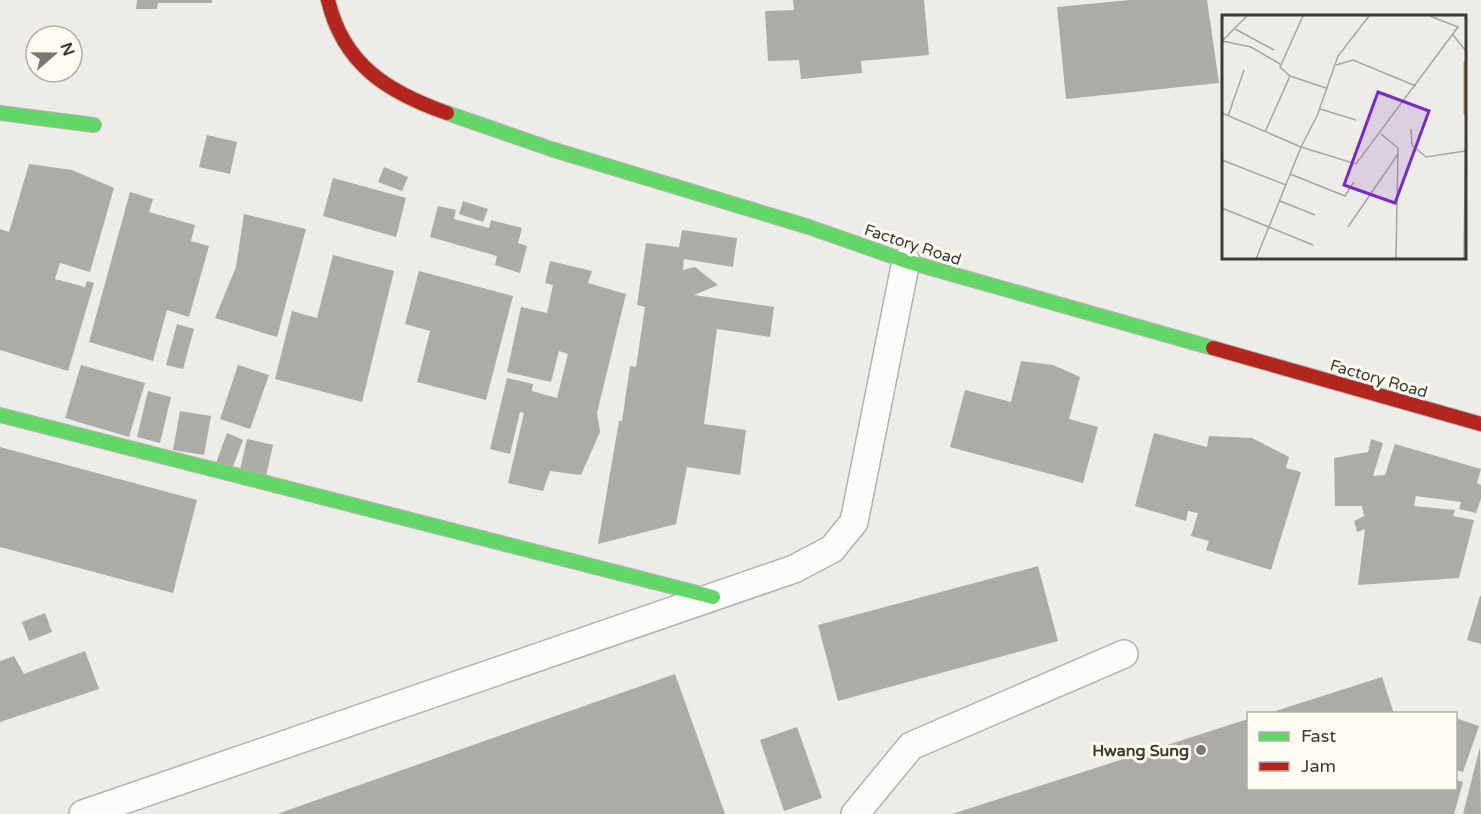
<svg xmlns="http://www.w3.org/2000/svg" width="1481" height="814" font-family="'Varela Round',sans-serif">
<rect width="100%" height="100%" fill="#eeece8"/>
<g fill="#adaba8">
<path d="M 137,0 L 212,0 L 212,3 L 158,3 L 157,9 L 136,9 Z"/>
<path d="M 793,0 L 924,0 L 929,55 L 861,61 L 862,73 L 801,79 L 799,60 L 768,61 L 765,11 L 794,10 Z"/>
<path d="M 1130,0 L 1207,0 L 1219,83 L 1066,99 L 1057,7 Z"/>
<path d="M 207,135 L 237,142 L 230,174 L 199,167 Z"/>
<path d="M 29,164 L 72,170 L 114,188 L 90,272 L 60,263 L 55,279 L 85,287 L 87,281 L 94,283 L 68,371 L 0,350 L 0,229 L 9,232 Z"/>
<path d="M 384,167 L 408,177 L 402,191 L 378,182 Z"/>
<path d="M 333,178 L 406,198 L 396,237 L 323,216 Z"/>
<path d="M 130,192 L 153,199 L 149,212 L 195,225 L 191,241 L 209,246 L 189,317 L 167,310 L 153,361 L 89,342 Z"/>
<path d="M 463,201 L 488,209 L 483,222 L 459,214 Z"/>
<path d="M 438,206 L 456,210 L 454,219 L 489,228 L 491,220 L 522,228 L 518,243 L 527,246 L 520,273 L 495,265 L 497,256 L 430,237 Z"/>
<path d="M 244,214 L 306,229 L 277,337 L 215,318 L 236,267 Z"/>
<path d="M 682,230 L 737,238 L 733,267 L 684,259 L 683,270 L 695,267 L 718,285 L 694,295 L 774,307 L 770,337 L 717,329 L 704,424 L 746,430 L 740,475 L 687,467 L 676,524 L 598,544 L 619,421 L 622,421 L 630,366 L 636,367 L 645,307 L 637,305 L 646,243 L 679,247 Z"/>
<path d="M 333,255 L 394,271 L 362,402 L 275,379 L 292,311 L 317,318 Z"/>
<path d="M 550,261 L 592,271 L 588,283 L 626,294 L 597,413 L 600,432 L 581,475 L 550,471 L 543,491 L 508,483 L 524,413 L 520,412 L 510,454 L 490,449 L 507,378 L 533,384 L 532,391 L 557,398 L 568,354 L 559,351 L 551,382 L 507,372 L 521,307 L 547,313 L 553,285 L 545,283 Z"/>
<path d="M 419,271 L 513,296 L 486,400 L 417,382 L 430,331 L 405,324 Z"/>
<path d="M 177,324 L 194,329 L 183,369 L 166,365 Z"/>
<path d="M 1021,361 L 1053,365 L 1080,377 L 1069,419 L 1098,427 L 1083,483 L 950,447 L 965,390 L 1011,402 Z"/>
<path d="M 81,365 L 145,383 L 129,437 L 65,418 Z"/>
<path d="M 238,365 L 269,375 L 250,429 L 220,419 Z"/>
<path d="M 148,391 L 171,397 L 160,443 L 137,437 Z"/>
<path d="M 180,411 L 211,416 L 204,455 L 173,450 Z"/>
<path d="M 227,433 L 243,440 L 232,469 L 216,463 Z"/>
<path d="M 1154,433 L 1207,447 L 1209,436 L 1252,438 L 1289,457 L 1286,468 L 1301,472 L 1271,570 L 1206,550 L 1209,541 L 1191,536 L 1198,513 L 1188,511 L 1186,521 L 1135,506 Z"/>
<path d="M 247,439 L 273,445 L 266,476 L 240,470 Z"/>
<path d="M 1371,439 L 1383,443 L 1373,476 L 1385,475 L 1395,444 L 1481,469 L 1477,483 L 1481,485 L 1481,499 L 1476,513 L 1459,509 L 1461,502 L 1416,496 L 1414,506 L 1455,510 L 1453,516 L 1474,520 L 1459,578 L 1358,585 L 1365,529 L 1357,532 L 1354,521 L 1364,516 L 1362,506 L 1335,506 L 1334,458 L 1368,452 Z"/>
<path d="M 0,447 L 197,500 L 173,593 L 0,547 Z"/>
<path d="M 1038,566 L 1058,641 L 838,701 L 818,625 Z"/>
<path d="M 1480,596 L 1481,596 L 1481,644 L 1467,640 Z"/>
<path d="M 45,613 L 52,632 L 29,641 L 22,622 Z"/>
<path d="M 85,651 L 99,689 L 0,722 L 0,661 L 14,656 L 24,674 Z"/>
<path d="M 675,674 L 725,814 L 277,814 Z"/>
<path d="M 1382,677 L 1394,714 L 1269,714 L 1269,713 Z"/>
<path d="M 1456,718 L 1479,726 L 1463,772 L 1456,770 Z"/>
<path d="M 1248,719 L 1248,788 L 1456,788 L 1456,780 L 1463,782 L 1454,814 L 952,814 Z"/>
<path d="M 797,727 L 822,798 L 784,811 L 760,740 Z"/>
<path d="M 1480,747 L 1481,814 L 1463,814 Z"/>
</g>
<g fill="none" stroke-linecap="round" stroke-linejoin="round">
<g stroke="#b4b2af" stroke-width="30">
<g id="lane">
<path d="M 83,814 L 794,569 L 832,549 L 854,522 L 906,261"/>
<path d="M 855,814 L 911,746 L 1124,654"/>
</g>
</g>
<g stroke="#b4b2af" stroke-width="16">
<g id="fast">
<path d="M 0,113 L 94,125"/>
<path d="M 447,113 L 551,149 L 809,227 L 906,261 L 1213,348"/>
<path d="M 0,415 L 713,597"/>
</g>
</g>
<g stroke="#b4b2af" stroke-width="16">
<g id="jam">
<path d="M 328,0 C 343,64 387,92 447,113"/>
<path d="M 1213,348 L 1481,424"/>
</g>
</g>
<use href="#lane" stroke="#fcfcfc" stroke-width="27"/>
<use href="#fast" stroke="#63d668" stroke-width="14"/>
<use href="#jam" stroke="#b3261e" stroke-width="14"/>
</g>
<circle fill="#7a7875" stroke="#fefbf3" stroke-width="2" cx="1201" cy="750" r="6"/>
<g text-anchor="middle" stroke-width="6" stroke-linejoin="round" paint-order="stroke">
<g font-size="16" fill="#3b3a37" stroke="#fefbf3">
<text transform="translate(913 244) rotate(18)" y="6">Factory Road</text>
<text transform="translate(1379 378) rotate(16)" y="6">Factory Road</text>
</g>
<g font-size="16" font-weight="bold" fill="#3b3a37" stroke="#fefbf3" text-anchor="end">
<text x="1189" y="756">Hwang Sung</text>
</g>
</g>
<g transform="translate(1222 15)">
<rect width="244" height="244" fill="#eeece8"/>
<path fill="none" stroke="#c8ae5b" stroke-width="3" d="M 243,47 L 243,99"/>
<path fill="none" stroke="#a6a5a1" stroke-width="1.5" d="M 81,1 L 58,52 L 68,61 L 104,73M 13,14 L 52,35M 231,20 L 244,36M 0,26 L 29,32 L 58,49M 0,26 L 25,1M 114,50 L 131,45 L 194,71M 98,94 L 134,105M 0,98 L 79,132 L 134,149 L 236,12 L 208,1M 6,101 L 22,55M 189,114 L 190,130 L 204,142 L 243,136M 43,117 L 68,61M 159,119 L 176,133 L 174,244M 0,145 L 64,170M 68,159 L 123,181 L 132,167M 58,186 L 93,200M 0,193 L 91,230M 126,212 L 176,139M 34,244 L 79,132 L 95,101 L 116,41 L 147,1M 242,244 L 244,101"/>
<path fill="#7b2cbf" fill-opacity="0.15" stroke="#7b2cbf" stroke-width="3" d="M 156,77 L 207,96 L 173,188 L 122,170 Z"/>
<rect width="244" height="244" fill="none" stroke="#3b3a37" stroke-width="3"/>
</g>
<rect x="1247" y="712" width="210" height="78" fill="#fefbf3" stroke="#b0aea8" stroke-width="1.5"/>
<rect x="1259" y="732" width="30" height="9" fill="#63d668" stroke="#b0aea8" stroke-width="1.5"/>
<text x="1301" y="742" font-size="18" fill="#3b3a37">Fast</text>
<rect x="1259" y="762" width="30" height="9" fill="#b3261e" stroke="#b0aea8" stroke-width="1.5"/>
<text x="1301" y="772" font-size="18" fill="#3b3a37">Jam</text>
<g transform="translate(54 54) rotate(70)"><circle r="28" fill="#fefbf3" stroke="#b0aea8" stroke-width="1.5"/>
<path d="M0-4.5L10 22L0 15L-10 22Z" fill="#7a7875"/>
<text y="-9" font-size="16" font-weight="bold" text-anchor="middle" fill="#3b3a37">N</text>
</g>
</svg>
